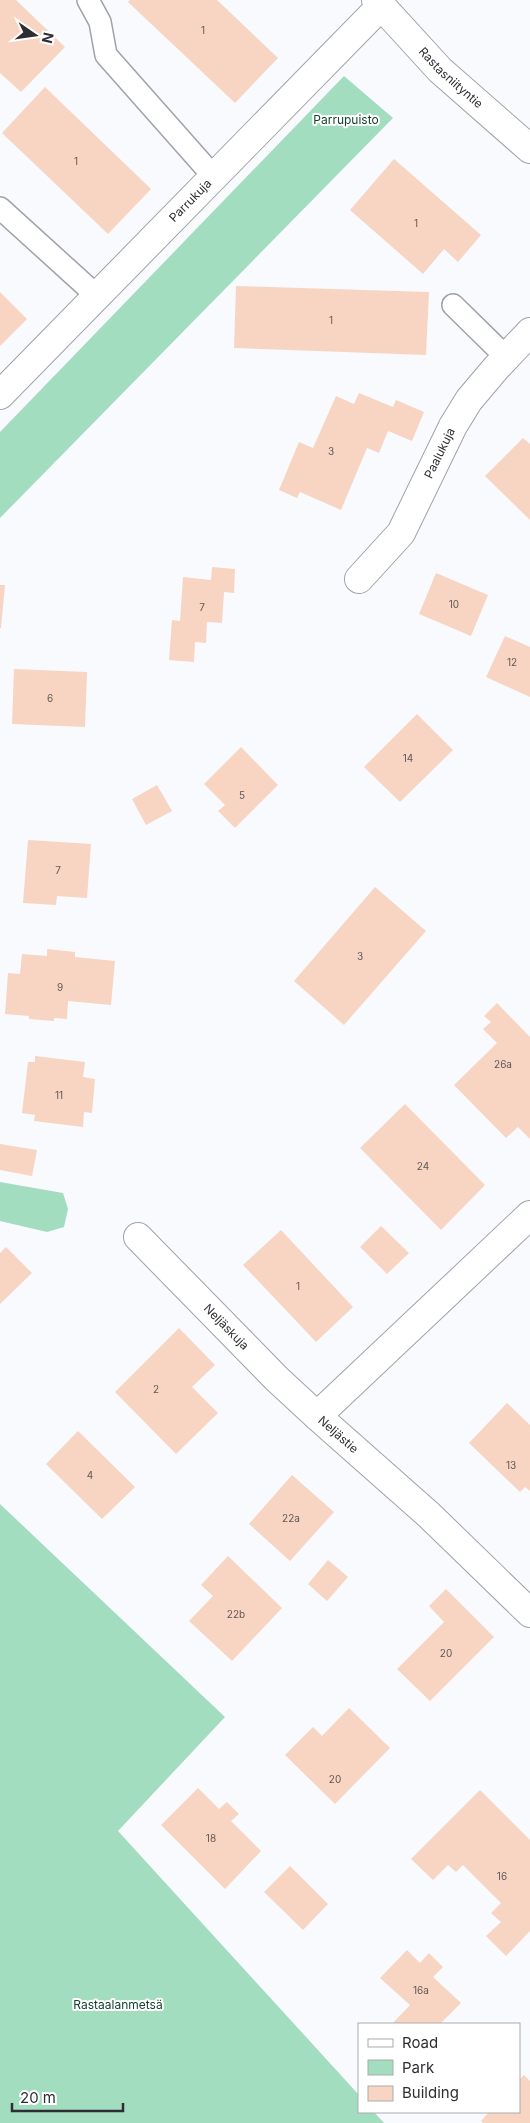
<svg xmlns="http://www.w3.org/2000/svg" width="530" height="2123" font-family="Inter,sans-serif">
<rect width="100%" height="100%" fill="#f9fafe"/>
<g fill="#a3ddbf">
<path d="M 344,76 L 393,118 L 0,518 L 0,432 Z"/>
<path d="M 0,1182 L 63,1193 L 68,1209 L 64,1227 L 47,1232 L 0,1221 Z"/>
<path d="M 0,1504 L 225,1717 L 118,1831 L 359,2095 L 359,2112 L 374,2112 L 384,2123 L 0,2123 Z"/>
</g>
<g fill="#f7d5c2">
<path d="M 0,0 L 16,0 L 65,47 L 21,92 L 0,73 Z"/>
<path d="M 130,0 L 217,0 L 278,58 L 235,103 L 128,2 Z"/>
<path d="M 45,87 L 151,189 L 108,234 L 2,133 Z"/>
<path d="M 394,159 L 481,235 L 458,262 L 444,249 L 423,274 L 350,210 Z"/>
<path d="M 236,286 L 429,292 L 426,355 L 234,348 Z"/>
<path d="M 0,292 L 27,319 L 0,346 Z"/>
<path d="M 359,393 L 393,407 L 396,400 L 424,412 L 412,441 L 388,431 L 379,453 L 367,448 L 341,510 L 300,492 L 297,498 L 279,490 L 299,442 L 313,448 L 336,396 L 354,404 Z"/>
<path d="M 523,438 L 530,444 L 530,520 L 485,476 Z"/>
<path d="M 212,567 L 235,569 L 234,593 L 224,592 L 222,623 L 207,622 L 206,643 L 195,642 L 194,662 L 169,660 L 172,620 L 180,621 L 183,577 L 211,580 Z"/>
<path d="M 436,573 L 488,595 L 471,636 L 419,614 Z"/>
<path d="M 0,585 L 5,585 L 1,628 L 0,628 Z"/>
<path d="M 505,636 L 530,647 L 530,697 L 486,677 Z"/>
<path d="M 14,669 L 87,672 L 85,727 L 12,724 Z"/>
<path d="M 417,714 L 453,750 L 400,802 L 364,767 Z"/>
<path d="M 241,747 L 278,785 L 235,828 L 218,811 L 225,805 L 204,784 Z"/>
<path d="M 157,785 L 172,811 L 146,825 L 132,799 Z"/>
<path d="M 28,840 L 91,844 L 87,898 L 57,896 L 56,905 L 23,903 Z"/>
<path d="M 375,887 L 426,931 L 344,1025 L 294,981 Z"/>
<path d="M 47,949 L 75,952 L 75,957 L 115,961 L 111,1005 L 68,1001 L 67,1019 L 54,1018 L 54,1021 L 29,1019 L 29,1016 L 5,1014 L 8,973 L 20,974 L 22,954 L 47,956 Z"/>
<path d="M 497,1003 L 530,1037 L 530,1139 L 518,1127 L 506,1138 L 454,1085 L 497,1043 L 483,1029 L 491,1022 L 484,1016 Z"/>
<path d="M 35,1056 L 85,1062 L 83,1077 L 95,1079 L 92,1113 L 84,1112 L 83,1127 L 34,1121 L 35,1115 L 22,1113 L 28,1062 L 35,1062 Z"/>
<path d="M 405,1104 L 485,1185 L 441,1230 L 360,1148 Z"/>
<path d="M 0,1144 L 37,1150 L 32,1176 L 0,1170 Z"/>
<path d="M 381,1226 L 409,1253 L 387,1274 L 360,1247 Z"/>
<path d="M 281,1230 L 353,1307 L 316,1342 L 243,1265 Z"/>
<path d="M 6,1247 L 32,1273 L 0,1304 L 0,1253 Z"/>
<path d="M 179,1328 L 215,1365 L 192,1387 L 218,1413 L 176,1454 L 115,1392 Z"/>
<path d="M 507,1403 L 530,1425 L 530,1491 L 525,1487 L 520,1492 L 469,1443 Z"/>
<path d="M 78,1431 L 135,1487 L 102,1519 L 46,1464 Z"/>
<path d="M 292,1475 L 334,1512 L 290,1561 L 249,1524 Z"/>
<path d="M 228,1556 L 282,1608 L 232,1661 L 189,1621 L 213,1596 L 201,1585 Z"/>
<path d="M 328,1560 L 348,1577 L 327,1601 L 308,1584 Z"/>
<path d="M 446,1589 L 494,1637 L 430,1701 L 397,1669 L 444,1622 L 429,1606 Z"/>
<path d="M 349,1708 L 390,1748 L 335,1804 L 285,1755 L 313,1727 L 322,1736 Z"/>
<path d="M 198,1788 L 219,1809 L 227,1802 L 239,1814 L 231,1821 L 261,1851 L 225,1889 L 161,1825 Z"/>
<path d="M 480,1790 L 530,1840 L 530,1931 L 506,1956 L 486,1936 L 501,1922 L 491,1913 L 501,1903 L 463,1865 L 456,1872 L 448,1865 L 433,1880 L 411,1859 Z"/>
<path d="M 290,1866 L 328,1904 L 303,1930 L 264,1892 Z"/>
<path d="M 407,1950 L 420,1963 L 429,1953 L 443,1967 L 433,1977 L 461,2003 L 440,2024 L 392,2024 L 410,2005 L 380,1978 Z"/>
<path d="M 524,2075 L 530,2081 L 530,2123 L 483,2123 L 481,2121 L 489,2112 L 519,2112 L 519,2080 Z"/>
</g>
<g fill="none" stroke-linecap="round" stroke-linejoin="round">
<g stroke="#a0a2aa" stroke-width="24">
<g id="service">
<path d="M 88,0 L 100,22 L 106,55 L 214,177"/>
<path d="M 0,208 L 97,296"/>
<path d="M 453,305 L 506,357"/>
</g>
</g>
<g stroke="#a0a2aa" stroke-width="30">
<g id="minor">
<path id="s1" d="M 0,395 L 381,6"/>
<path id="s2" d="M 359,579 L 401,533 L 453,426 L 469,400 L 496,368 L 530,332"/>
<path id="s3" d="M 530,1215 L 317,1416 L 429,1515 L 530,1613"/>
<path id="s4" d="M 138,1237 L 277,1379 L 317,1416"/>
</g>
</g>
<g stroke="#a0a2aa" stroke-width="30">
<g id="tertiary">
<path id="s5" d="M 376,0 L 440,70 L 530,149"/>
</g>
</g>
<use href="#service" stroke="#fff" stroke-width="21"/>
<use href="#minor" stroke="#fff" stroke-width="28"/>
<use href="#tertiary" stroke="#fff" stroke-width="28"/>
</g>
<g text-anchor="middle" stroke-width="4" stroke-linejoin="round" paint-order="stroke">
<g font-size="10" fill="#605856">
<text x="203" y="34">1</text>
<text x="76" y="165">1</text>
<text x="416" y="227">1</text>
<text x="331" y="324">1</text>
<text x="331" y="455">3</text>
<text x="454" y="608">10</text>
<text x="202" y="611">7</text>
<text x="512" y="666">12</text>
<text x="50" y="702">6</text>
<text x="408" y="762">14</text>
<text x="242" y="799">5</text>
<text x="58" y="874">7</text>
<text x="360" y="960">3</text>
<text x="60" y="991">9</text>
<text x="503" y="1068">26a</text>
<text x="59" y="1099">11</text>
<text x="423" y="1170">24</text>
<text x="298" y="1290">1</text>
<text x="156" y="1393">2</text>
<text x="511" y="1469">13</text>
<text x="90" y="1479">4</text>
<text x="291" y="1522">22a</text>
<text x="236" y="1618">22b</text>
<text x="446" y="1657">20</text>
<text x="335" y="1783">20</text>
<text x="211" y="1842">18</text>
<text x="502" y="1880">16</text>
<text x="421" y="1994">16a</text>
</g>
<g font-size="12" fill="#2e2e32" stroke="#fff">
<text dy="4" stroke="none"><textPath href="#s5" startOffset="108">Rastasniityntie</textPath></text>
<text dy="4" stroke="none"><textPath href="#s1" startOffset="272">Parrukuja</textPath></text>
<text dy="4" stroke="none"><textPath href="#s2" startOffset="151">Paalukuja</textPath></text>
<text dy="4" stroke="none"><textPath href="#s4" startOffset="126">Neljäskuja</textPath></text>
<text dy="4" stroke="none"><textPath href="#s3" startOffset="321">Neljästie</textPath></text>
</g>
<g font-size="12" fill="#15402e" stroke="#fff">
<text x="346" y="124">Parrupuisto</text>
<text x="118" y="2009">Rastaalanmetsä</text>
</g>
</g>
<rect x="358" y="2023" width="162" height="90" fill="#ffffff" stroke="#ababad"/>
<rect x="368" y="2039" width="25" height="8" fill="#ffffff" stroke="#ababad"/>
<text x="402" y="2048" font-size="15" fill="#2e2e32">Road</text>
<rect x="368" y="2060" width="25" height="15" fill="#a3ddbf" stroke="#ababad"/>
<text x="402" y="2073" font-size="15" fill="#2e2e32">Park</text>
<rect x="368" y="2086" width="25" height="15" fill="#f7d5c2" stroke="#ababad"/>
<text x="402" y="2098" font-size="15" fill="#2e2e32">Building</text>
<g transform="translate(35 35) rotate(103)" stroke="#ffffff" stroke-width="4" paint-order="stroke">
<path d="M0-4L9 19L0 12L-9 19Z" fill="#2e2e32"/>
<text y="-8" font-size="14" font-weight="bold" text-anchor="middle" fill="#2e2e32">N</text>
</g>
<path d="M12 2103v8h111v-8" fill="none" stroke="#2e2e32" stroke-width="2.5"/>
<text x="20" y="2103" font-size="15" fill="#2e2e32" stroke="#ffffff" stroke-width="4" paint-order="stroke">20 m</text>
</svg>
